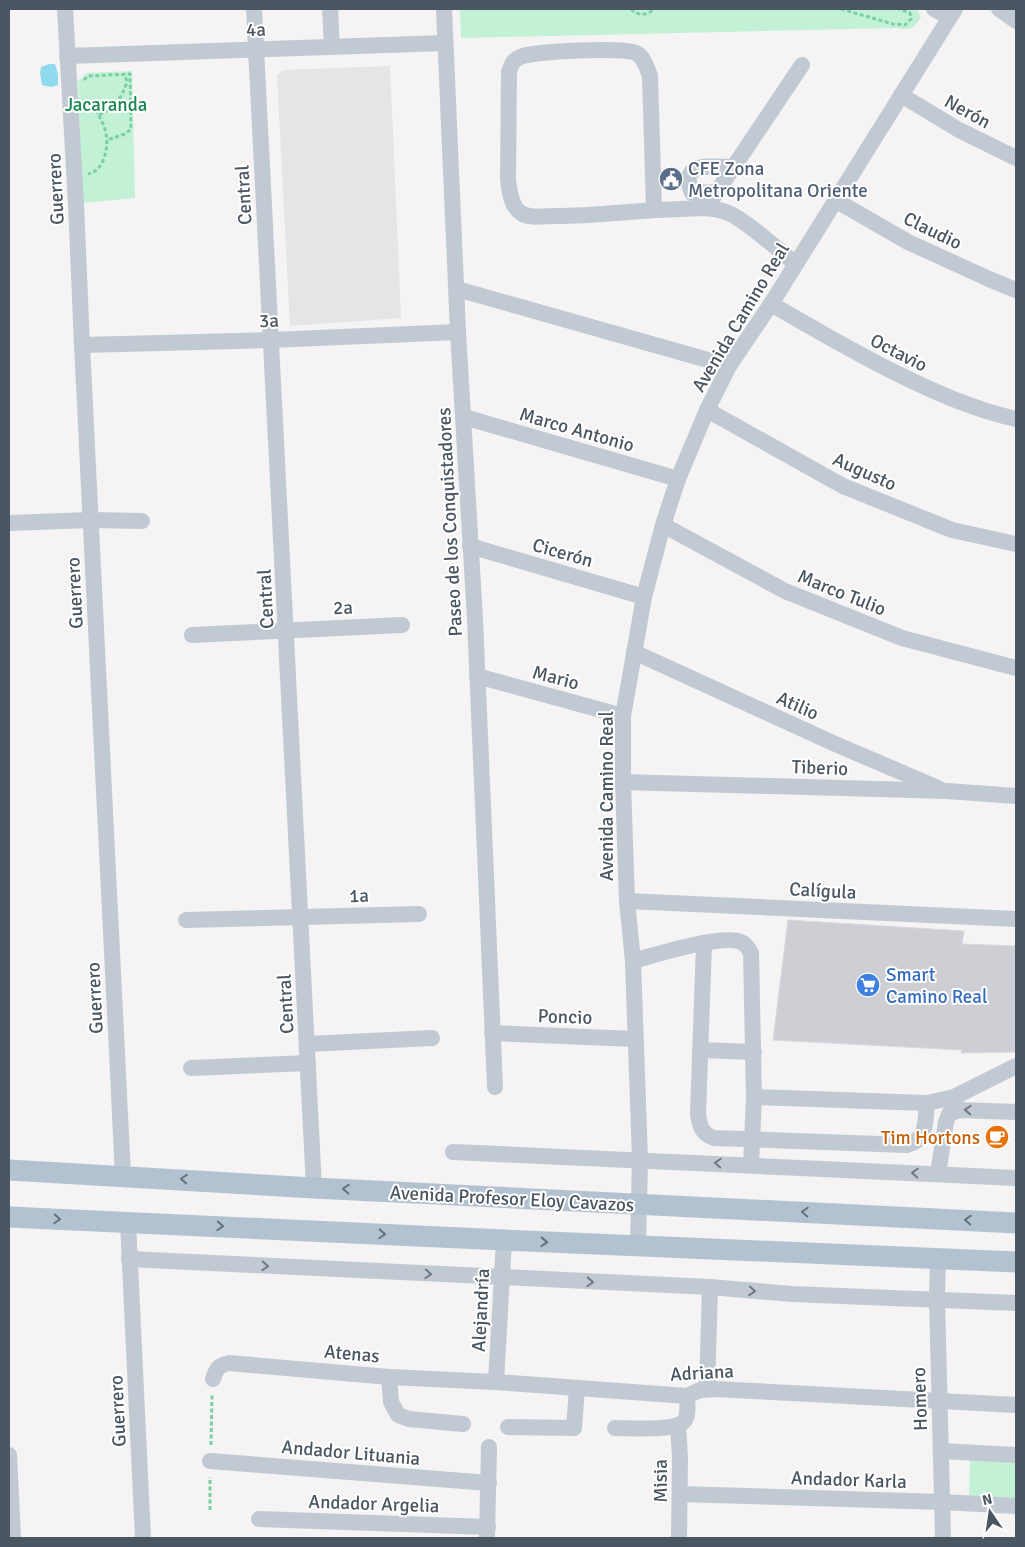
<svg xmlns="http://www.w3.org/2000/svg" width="1025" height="1547" font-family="Signika,sans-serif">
<rect width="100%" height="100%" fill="#f5f3f3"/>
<path fill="#e6e4e5" d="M 390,66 L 401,318 L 290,326 L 277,75 L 283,70 Z"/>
<g fill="#c3f1d5">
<path d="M 460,9 L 917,9 L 921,17 C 914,29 909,31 896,28 L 461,38 Z"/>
<path d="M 132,71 L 135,198 L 82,203 L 78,81 L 87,73 Z"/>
<path d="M 970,1457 L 1016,1458 L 1016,1502 L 969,1501 Z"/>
</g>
<path fill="#90daee" d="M 49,64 L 55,64 L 58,74 L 58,85 L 51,87 L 42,85 L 40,73 L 41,67 Z"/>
<path fill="#cdcfd5" stroke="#d7d9de" d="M 788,920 L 964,931 L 962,944 L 1016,946 L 1016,1052 L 961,1053 L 962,1050 L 773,1040 Z"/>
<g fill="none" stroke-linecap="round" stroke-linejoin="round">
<g stroke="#7ad0a6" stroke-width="3" stroke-dasharray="4 2.5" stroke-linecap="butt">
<path d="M 631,9 C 638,16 647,16 654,9"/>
<path d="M 841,9 L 893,24 L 905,25 L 911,19 L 910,13 L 899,9"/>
<path d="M 84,80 L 88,76 L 130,74 L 131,129 L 125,134 L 107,140"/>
<path d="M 87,100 C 102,117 112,135 104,158 C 101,166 97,172 88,174"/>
<path d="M 99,115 C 114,108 123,97 127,81 L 124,74"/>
<path d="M 211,1445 L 212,1394"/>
<path d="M 210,1510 L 210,1477"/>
</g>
<g stroke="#c1cad2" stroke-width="16">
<path d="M 65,9 L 76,204 L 82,345 L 123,1175"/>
<path d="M 254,9 L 314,1188"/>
<path d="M 330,9 L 332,47"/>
<path d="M 444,9 L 458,332 L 475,619 L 495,1087"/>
<path d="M 934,9 L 949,17"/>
<path d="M 999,9 L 1016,21"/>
<path d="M 67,56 L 445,43"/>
<path d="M 901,95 L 959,130 L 1016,158"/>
<path d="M 716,192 L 692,193 C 678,160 713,167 734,167"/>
<path d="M 835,200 L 908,242 L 989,279 L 1016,290"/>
<path d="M 706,208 L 802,65"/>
<path d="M 654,209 L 650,76 C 647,68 644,57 636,53 C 623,47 533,51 520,57 C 513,60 511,65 509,72 L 508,179 C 509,189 511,207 521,213 C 530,219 545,216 555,216 C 597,216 638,210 680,209 C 695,208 712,207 726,212 C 744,218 779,251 796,264"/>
<path d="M 457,289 L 729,366"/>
<path d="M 771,304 C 811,327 850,350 892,371 C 932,391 972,409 1016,419"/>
<path d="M 82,345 L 271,340 L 458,332"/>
<path d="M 707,410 L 843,486 L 952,530 L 1016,544"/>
<path d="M 464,417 L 678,479"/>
<path d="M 9,523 L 91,520 L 142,521"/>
<path d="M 663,525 L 785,591 L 902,638 L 1016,668"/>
<path d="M 470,546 L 644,597"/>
<path d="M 192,635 L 402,625"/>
<path d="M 634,652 L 833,743 L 938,788"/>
<path d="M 477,676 L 623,716"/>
<path d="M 623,782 L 947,791 L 1016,796"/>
<path d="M 627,901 L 1016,919"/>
<path d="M 186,920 L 419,914"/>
<path d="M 704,943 L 698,1115 C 700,1127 702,1134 714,1138 L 907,1145 C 928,1140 925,1120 927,1103"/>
<path d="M 633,961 C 654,955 722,934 741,942 C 746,944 749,949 751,953 L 754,1097 L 751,1165"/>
<path d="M 492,1033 L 635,1039"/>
<path d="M 307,1044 L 432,1038"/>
<path d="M 700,1050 L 754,1052"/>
<path d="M 191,1068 L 308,1063"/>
<path d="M 754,1097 L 927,1103 L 954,1097 L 1016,1066"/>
<path d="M 453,1152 L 1016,1178"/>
<path d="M 938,1174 L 946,1122 L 949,1114 L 959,1110 L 1016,1112"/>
<path d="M 128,1222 L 143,1538"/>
<path d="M 638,1246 L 640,1159 L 633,961 L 627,901 L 623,782 L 623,716 L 644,597 L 663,525 L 678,479 L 707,410 L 729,366 L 771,304 L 955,9"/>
<path d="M 129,1259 L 710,1287 L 792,1294 L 1016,1303"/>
<path d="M 938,1259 L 937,1299 L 943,1538"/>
<path d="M 389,1377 L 391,1402 L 398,1415 L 409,1419 L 463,1424"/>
<path d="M 213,1379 C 216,1369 219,1365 229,1363 L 389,1377 L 496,1382 L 687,1396 L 700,1390 L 716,1389 L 1016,1405"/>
<path d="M 496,1382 L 504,1240"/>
<path d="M 707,1389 L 710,1287"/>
<path d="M 678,1425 L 680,1458 L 679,1538"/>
<path d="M 508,1427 L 574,1428 L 577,1388"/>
<path d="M 615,1428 C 629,1428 677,1432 685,1420 C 689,1413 687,1404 687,1396"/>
<path d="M 941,1451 L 1016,1455"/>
<path d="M 9,1455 L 13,1538"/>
<path d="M 210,1461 L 489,1483"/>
<path d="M 680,1494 L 942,1502 L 1016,1506"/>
<path d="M 259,1519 L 488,1527"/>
<path d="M 487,1537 L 489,1447"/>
</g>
<g stroke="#b3c2d1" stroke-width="21">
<path d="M 9,1170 L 314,1188 L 1016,1223"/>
<path d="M 9,1217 L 504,1240 L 1016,1262"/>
</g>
</g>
<defs><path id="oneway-chevron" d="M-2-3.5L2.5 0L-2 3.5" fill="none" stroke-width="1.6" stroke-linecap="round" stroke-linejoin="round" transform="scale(1.25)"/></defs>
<g stroke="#6e7983">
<use href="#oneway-chevron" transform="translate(968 1110) rotate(-178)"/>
<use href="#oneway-chevron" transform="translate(718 1163) rotate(-177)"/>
<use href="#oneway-chevron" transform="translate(915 1173) rotate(-177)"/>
<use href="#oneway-chevron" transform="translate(265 1266) rotate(3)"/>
<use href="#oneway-chevron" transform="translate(428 1274) rotate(3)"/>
<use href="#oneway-chevron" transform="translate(590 1282) rotate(3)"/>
<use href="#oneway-chevron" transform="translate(752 1291) rotate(4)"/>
</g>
<g stroke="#64717d">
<use href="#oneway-chevron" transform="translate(184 1179) rotate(-176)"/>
<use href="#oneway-chevron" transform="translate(346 1189) rotate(-177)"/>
<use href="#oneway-chevron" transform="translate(805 1212) rotate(-177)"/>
<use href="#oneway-chevron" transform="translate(57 1219) rotate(3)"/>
<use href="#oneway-chevron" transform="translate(968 1220) rotate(-177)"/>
<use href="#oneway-chevron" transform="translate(220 1226) rotate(3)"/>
<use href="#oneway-chevron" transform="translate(382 1234) rotate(3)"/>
<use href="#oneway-chevron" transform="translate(544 1242) rotate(2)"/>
</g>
<defs>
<g id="civic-disc" transform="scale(1.25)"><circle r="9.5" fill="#5c6f8a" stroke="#fff"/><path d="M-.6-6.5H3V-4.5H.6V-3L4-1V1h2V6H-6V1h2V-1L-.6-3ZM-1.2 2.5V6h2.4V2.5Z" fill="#fff"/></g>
<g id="supermarket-disc" transform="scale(1.25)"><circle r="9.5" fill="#3f7fe0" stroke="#fff"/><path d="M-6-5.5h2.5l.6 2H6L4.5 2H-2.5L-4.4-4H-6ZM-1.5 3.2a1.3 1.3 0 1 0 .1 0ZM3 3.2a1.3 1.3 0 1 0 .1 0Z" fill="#fff"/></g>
<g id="cafe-disc" transform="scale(1.25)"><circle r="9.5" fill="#e8710a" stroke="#fff"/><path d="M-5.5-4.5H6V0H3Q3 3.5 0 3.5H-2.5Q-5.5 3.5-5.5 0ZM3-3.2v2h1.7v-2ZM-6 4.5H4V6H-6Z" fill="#fff"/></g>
</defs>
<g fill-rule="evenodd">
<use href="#civic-disc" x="671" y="179"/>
<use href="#supermarket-disc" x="868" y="985"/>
<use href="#cafe-disc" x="997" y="1137"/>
</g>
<g text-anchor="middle" stroke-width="4" stroke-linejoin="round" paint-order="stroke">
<g font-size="19" fill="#4a5661" stroke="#fff">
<text transform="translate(256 29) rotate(-2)" y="7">4a</text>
<text transform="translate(968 111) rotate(29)" y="7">Nerón</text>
<text transform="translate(55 189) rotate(-93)" y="7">Guerrero</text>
<text transform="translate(243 195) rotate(-93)" y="7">Central</text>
<text transform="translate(933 230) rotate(26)" y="7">Claudio</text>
<text transform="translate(740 317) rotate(-59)" y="7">Avenida Camino Real</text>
<text transform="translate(269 320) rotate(-2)" y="7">3a</text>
<text transform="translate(899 352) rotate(27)" y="7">Octavio</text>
<text transform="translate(577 429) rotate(16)" y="7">Marco Antonio</text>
<text transform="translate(865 471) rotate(24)" y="7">Augusto</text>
<text transform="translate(449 522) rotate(-93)" y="7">Paseo de los Conquistadores</text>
<text transform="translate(563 552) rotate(16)" y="7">Cicerón</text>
<text transform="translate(842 592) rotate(22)" y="7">Marco Tulio</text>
<text transform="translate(74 593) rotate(-93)" y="7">Guerrero</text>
<text transform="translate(265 599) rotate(-93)" y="7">Central</text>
<text transform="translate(343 607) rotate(-2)" y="7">2a</text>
<text transform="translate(556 677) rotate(15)" y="7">Mario</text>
<text transform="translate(798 705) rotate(24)" y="7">Atilio</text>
<text transform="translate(820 767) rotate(2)" y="7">Tiberio</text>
<text transform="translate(606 796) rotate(-90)" y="7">Avenida Camino Real</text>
<text transform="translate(823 890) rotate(3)" y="7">Calígula</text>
<text transform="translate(359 895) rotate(-2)" y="7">1a</text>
<text transform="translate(94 998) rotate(-93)" y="7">Guerrero</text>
<text transform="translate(285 1004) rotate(-93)" y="7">Central</text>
<text transform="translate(565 1016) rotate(2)" y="7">Poncio</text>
<text transform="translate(512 1198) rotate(3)" y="7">Avenida Profesor Eloy Cavazos</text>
<text transform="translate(480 1310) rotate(-87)" y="7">Alejandría</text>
<text transform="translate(352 1353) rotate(5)" y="7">Atenas</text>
<text transform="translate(702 1372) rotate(-3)" y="7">Adriana</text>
<text transform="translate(919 1399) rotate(-92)" y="7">Homero</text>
<text transform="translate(117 1411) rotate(-93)" y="7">Guerrero</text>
<text transform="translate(351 1452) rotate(5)" y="7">Andador Lituania</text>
<text transform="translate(849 1479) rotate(2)" y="7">Andador Karla</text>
<text transform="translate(660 1481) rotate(-90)" y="7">Misia</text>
<text transform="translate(374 1503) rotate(2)" y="7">Andador Argelia</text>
</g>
<g font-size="19" fill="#17864f" stroke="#fff">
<text x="106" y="111">Jacaranda</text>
</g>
<g font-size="19" fill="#4e5e75" stroke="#fff" text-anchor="start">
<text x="688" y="175">CFE Zona<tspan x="688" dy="22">Metropolitana Oriente</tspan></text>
</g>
<g font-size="19" fill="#366cbe" stroke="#fff" text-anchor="start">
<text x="886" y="981">Smart<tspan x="886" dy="22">Camino Real</tspan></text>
</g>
<g font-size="19" fill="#c56008" stroke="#fff" text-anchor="end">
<text x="980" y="1144">Tim Hortons</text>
</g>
</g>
<rect width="1025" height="1547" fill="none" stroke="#4a5661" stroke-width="20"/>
<g transform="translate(990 1512) rotate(347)" stroke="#ffffff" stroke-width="4" paint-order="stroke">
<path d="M0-4L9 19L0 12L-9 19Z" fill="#4a5661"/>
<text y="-8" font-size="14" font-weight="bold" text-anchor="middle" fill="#4a5661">N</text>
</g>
</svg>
